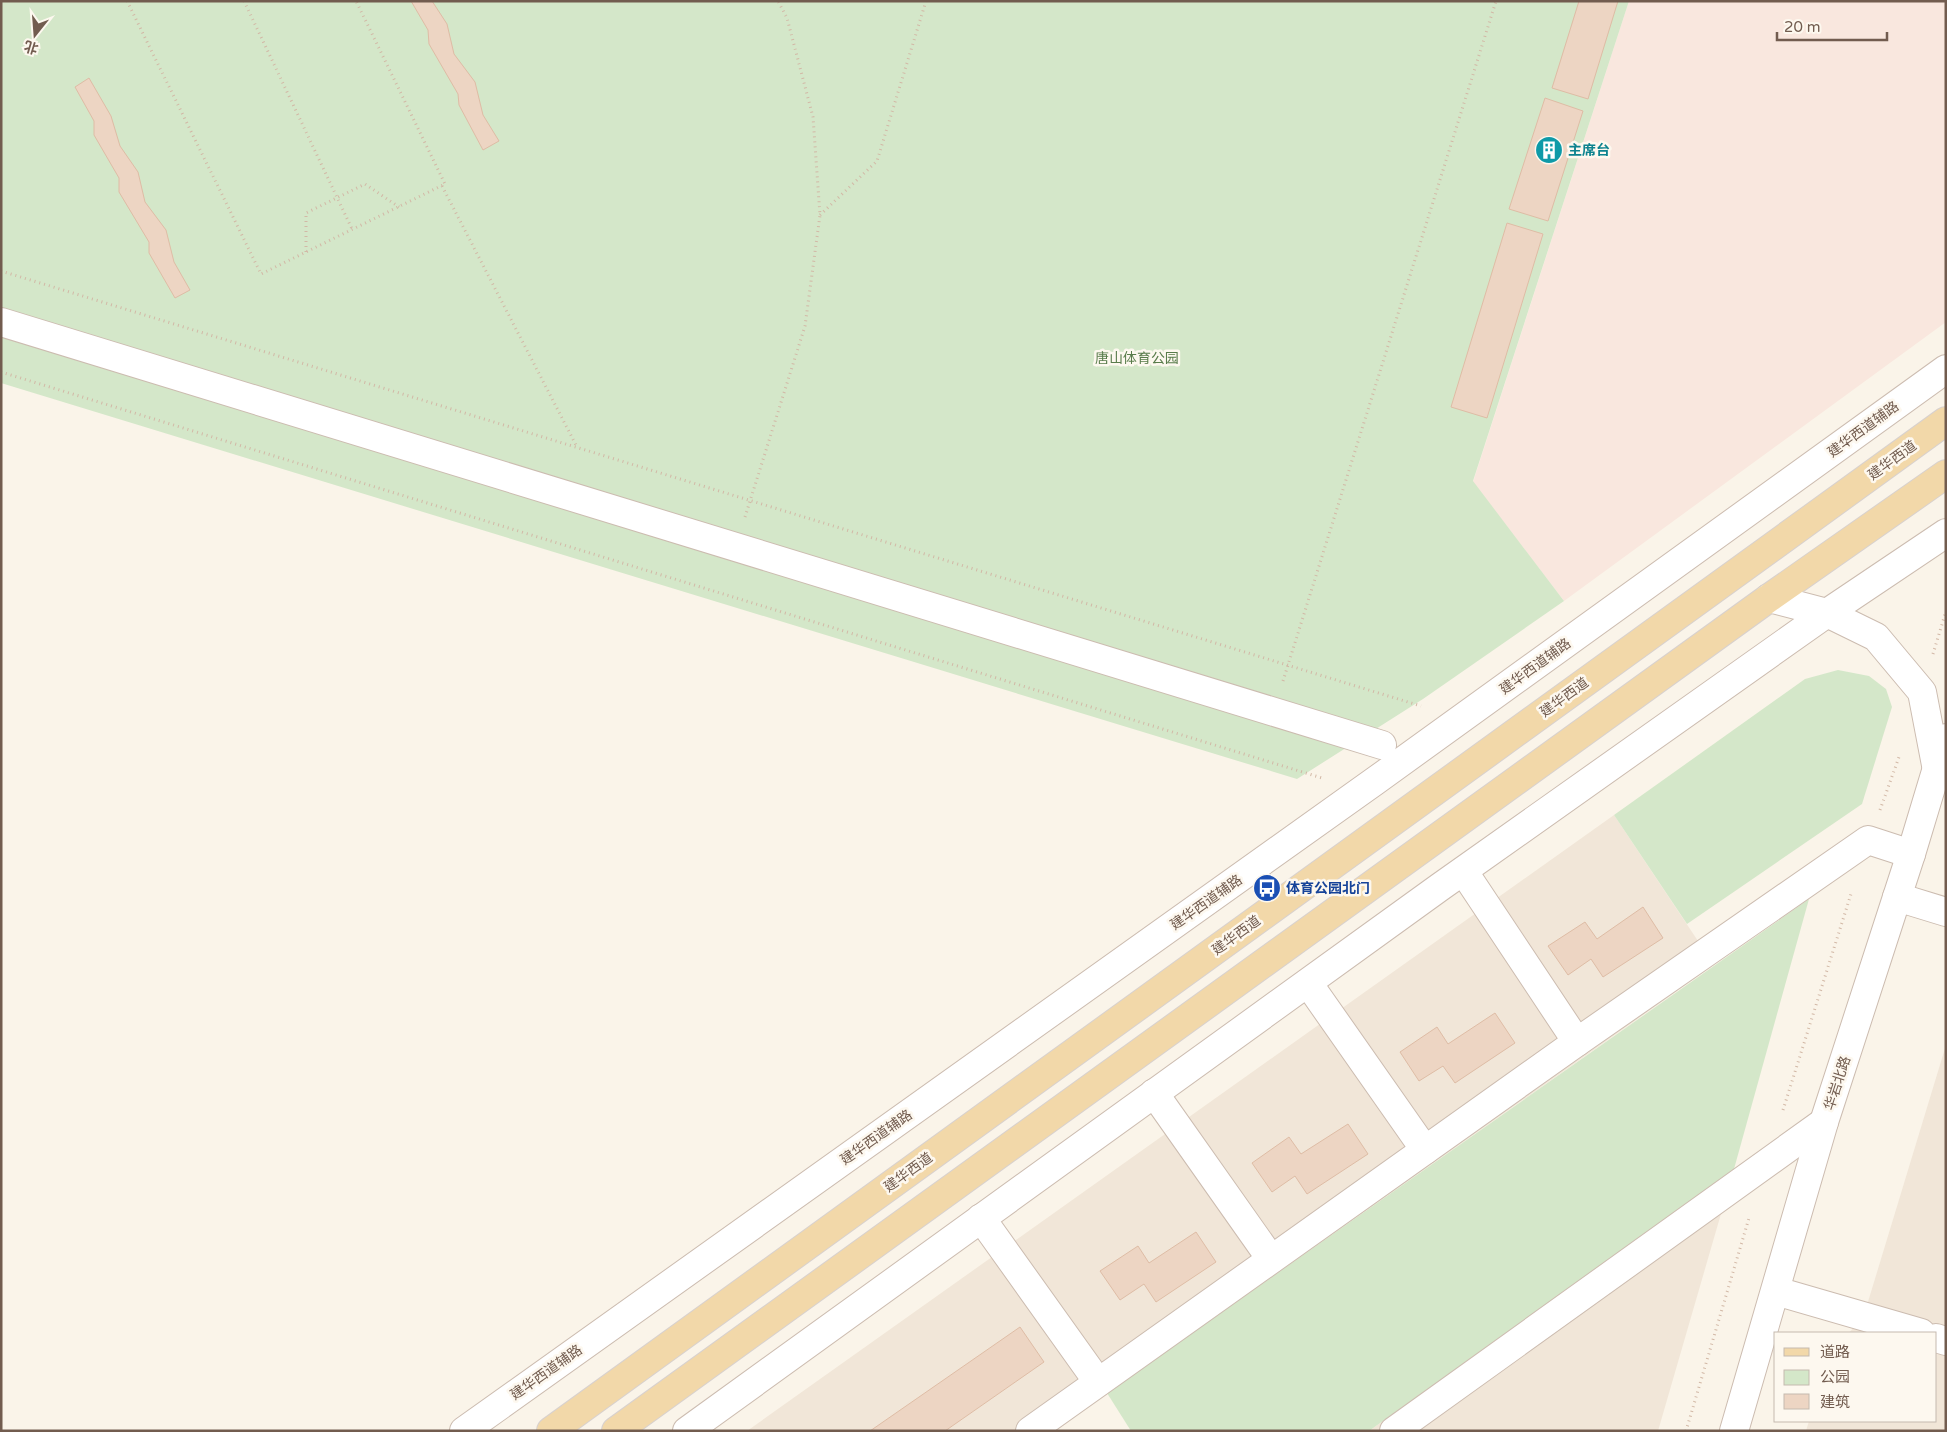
<svg xmlns="http://www.w3.org/2000/svg" width="1947" height="1432" font-family="'Varela Round','Noto Sans SC',sans-serif">
<rect width="100%" height="100%" fill="#faf4e9"/>
<g fill="#f1e6d8">
<path d="M 1614,815 L 1714,965 L 1054,1431 L 747,1431 Z"/>
<path d="M 1946,1045 L 1946,1431 L 1806,1431 L 1809,1421 L 1936,1421 L 1936,1333 L 1849,1333 L 1864,1315 Z"/>
<path d="M 1734,1169 L 1658,1431 L 1369,1431 Z"/>
</g>
<path fill="#f9e7de" d="M 1629,1 L 1946,1 L 1946,322 L 1564,601 L 1473,482 Z"/>
<g fill="#d4e7c9">
<path d="M 1,1 L 1629,1 L 1473,481 L 1564,601 L 1423,699 L 1297,779 L 1,383 Z"/>
<path d="M 1838,670 L 1869,676 L 1886,689 L 1892,707 L 1862,804 L 1687,924 L 1614,815 L 1805,679 Z"/>
<path d="M 1809,899 L 1734,1169 L 1369,1431 L 1131,1431 L 1107,1393 Z"/>
</g>
<g fill="#edd5c3" stroke="#debca5">
<path d="M 411,1 L 432,1 L 447,24 L 454,54 L 475,82 L 483,115 L 499,141 L 483,150 L 459,105 L 458,94 L 429,44 L 428,30 Z"/>
<path d="M 1579,1 L 1618,1 L 1588,99 L 1552,88 Z"/>
<path d="M 89,78 L 111,116 L 120,146 L 138,172 L 145,202 L 166,230 L 174,262 L 190,290 L 175,298 L 149,253 L 149,242 L 119,192 L 119,178 L 94,135 L 94,121 L 75,87 Z"/>
<path d="M 1545,98 L 1583,111 L 1548,221 L 1509,209 Z"/>
<path d="M 1507,223 L 1543,234 L 1487,418 L 1451,407 Z"/>
<path d="M 1643,907 L 1663,938 L 1603,977 L 1591,959 L 1568,975 L 1548,946 L 1585,922 L 1597,939 Z"/>
<path d="M 1495,1013 L 1515,1043 L 1455,1083 L 1443,1066 L 1419,1081 L 1400,1052 L 1437,1027 L 1448,1044 Z"/>
<path d="M 1348,1124 L 1368,1154 L 1307,1194 L 1295,1176 L 1272,1192 L 1252,1163 L 1289,1137 L 1301,1154 Z"/>
<path d="M 1196,1232 L 1216,1262 L 1156,1302 L 1144,1284 L 1120,1300 L 1100,1271 L 1138,1246 L 1149,1263 Z"/>
<path d="M 1020,1327 L 1044,1362 L 945,1431 L 870,1431 Z"/>
</g>
<g fill="none" stroke-linecap="round" stroke-linejoin="round">
<g stroke="#ccbcb0" stroke-width="30">
<g id="minor">
<path d="M 1,322 L 1382,745"/>
<path d="M 1769,598 L 1827,613 L 1876,637 L 1922,692 L 1936,765"/>
<path d="M 1464,872 L 1577,1042"/>
<path d="M 1897,897 L 1946,912"/>
<path d="M 1308,983 L 1425,1150"/>
<path d="M 1154,1093 L 1271,1259"/>
<path d="M 981,1218 L 1098,1382"/>
<path d="M 1776,1291 L 1921,1333"/>
<path d="M 1936,1338 L 1946,1341"/>
<path d="M 464,1431 L 1375,781 L 1946,369"/>
<path d="M 687,1431 L 1440,887 L 1827,613 L 1946,533"/>
<path d="M 1030,1431 L 1577,1042 L 1868,840 L 1911,854"/>
<path d="M 1394,1431 L 1824,1122"/>
<path d="M 1734,1431 L 1824,1122 L 1911,854 L 1946,738"/>
</g>
</g>
<g stroke="#d8d1ce" stroke-width="30">
<g id="major">
<path d="M 551,1431 L 1946,421"/>
<path d="M 616,1431 L 1769,598 L 1946,474"/>
</g>
</g>
<g stroke="#d2b8a6" stroke-width="3" stroke-dasharray="1 4" stroke-linecap="butt">
<path d="M 127,1 L 261,274 L 445,184 L 356,1"/>
<path d="M 244,1 L 352,229"/>
<path d="M 442,186 L 577,447"/>
<path d="M 820,215 L 877,161 L 926,1"/>
<path d="M 306,252 L 306,213 L 365,184 L 399,207"/>
<path d="M 1,271 L 1421,706"/>
<path d="M 1,372 L 1322,778"/>
<path d="M 745,517 L 805,326 L 820,215 L 813,117 L 787,18 L 778,1"/>
<path d="M 1933,654 L 1946,611"/>
<path d="M 1283,681 L 1496,1"/>
<path d="M 1880,810 L 1899,757"/>
<path d="M 1783,1110 L 1851,894"/>
<path d="M 1686,1431 L 1749,1218"/>
</g>
<use href="#minor" stroke="#fff" stroke-width="28"/>
<use href="#major" stroke="#f2d8a9" stroke-width="28"/>
</g>
<defs>
<g id="building-disc" transform="scale(1.4375)"><circle r="9.5" fill="#0f9aa8" stroke="#fdf8ef"/><path d="M-4-6H4V6H1V3H-1V6H-4ZM-2.5-4.3h1.7v1.8h-1.7ZM.8-4.3h1.7v1.8H.8ZM-2.5-1h1.7V.8h-1.7ZM.8-1h1.7V.8H.8Z" fill="#fff"/></g>
<g id="bus-disc" transform="scale(1.4375)"><circle r="9.5" fill="#1a4fb4" stroke="#fdf8ef"/><path d="M-5-6H5V4H4V6H2V4H-2V6H-4V4H-5ZM-3.5-4V0h7V-4ZM-3.5 1.2v1.5H-2V1.2ZM2 1.2v1.5H3.5V1.2Z" fill="#fff"/></g>
</defs>
<g fill-rule="evenodd">
<use href="#building-disc" x="1549" y="150"/>
<use href="#bus-disc" x="1267" y="888"/>
</g>
<g text-anchor="middle" stroke-width="5" stroke-linejoin="round" paint-order="stroke">
<g font-size="14" font-weight="bold" fill="#0d838f" stroke="#fdf8ef" text-anchor="start">
<text x="1568" y="155">主席台</text>
</g>
<g font-size="14" fill="#597c4b" stroke="#fdf8ef">
<text x="1137" y="363">唐山体育公园</text>
</g>
<g font-size="14" fill="#725c4f" stroke="#fdf8ef">
<text transform="translate(1863 429) rotate(-36)" y="5">建华西道辅路</text>
<text transform="translate(1892 460) rotate(-36)" y="5">建华西道</text>
<text transform="translate(1535 666) rotate(-36)" y="5">建华西道辅路</text>
<text transform="translate(1564 697) rotate(-36)" y="5">建华西道</text>
<text transform="translate(1206 902) rotate(-35)" y="5">建华西道辅路</text>
<text transform="translate(1236 935) rotate(-36)" y="5">建华西道</text>
<text transform="translate(1837 1083) rotate(-72)" y="5">华岩北路</text>
<text transform="translate(876 1137) rotate(-35)" y="5">建华西道辅路</text>
<text transform="translate(908 1172) rotate(-36)" y="5">建华西道</text>
<text transform="translate(546 1372) rotate(-35)" y="5">建华西道辅路</text>
</g>
<g font-size="14" font-weight="bold" fill="#164399" stroke="#fdf8ef" text-anchor="start">
<text x="1286" y="893">体育公园北门</text>
</g>
</g>
<rect width="1947" height="1432" fill="none" stroke="#725c4f" stroke-width="5"/>
<rect x="1774" y="1332" width="162" height="90" fill="#fdf8ef" stroke="#c5baaf"/>
<rect x="1784" y="1348" width="25" height="8" fill="#f2d8a9" stroke="#c5baaf"/>
<text x="1820" y="1357" font-size="15" fill="#725c4f">道路</text>
<rect x="1784" y="1370" width="25" height="15" fill="#d4e7c9" stroke="#c5baaf"/>
<text x="1820" y="1382" font-size="15" fill="#725c4f">公园</text>
<rect x="1784" y="1394" width="25" height="15" fill="#edd5c3" stroke="#c5baaf"/>
<text x="1820" y="1407" font-size="15" fill="#725c4f">建筑</text>
<g transform="translate(35 35) rotate(197)" stroke="#fdf8ef" stroke-width="4" paint-order="stroke">
<path d="M0-4L9 19L0 12L-9 19Z" fill="#725c4f"/>
<text y="-8" font-size="14" font-weight="bold" text-anchor="middle" fill="#725c4f">北</text>
</g>
<path d="M1777 32v8h110v-8" fill="none" stroke="#725c4f" stroke-width="2.5"/>
<text x="1784" y="32" font-size="15" fill="#725c4f" stroke="#fdf8ef" stroke-width="4" paint-order="stroke">20 m</text>
</svg>
